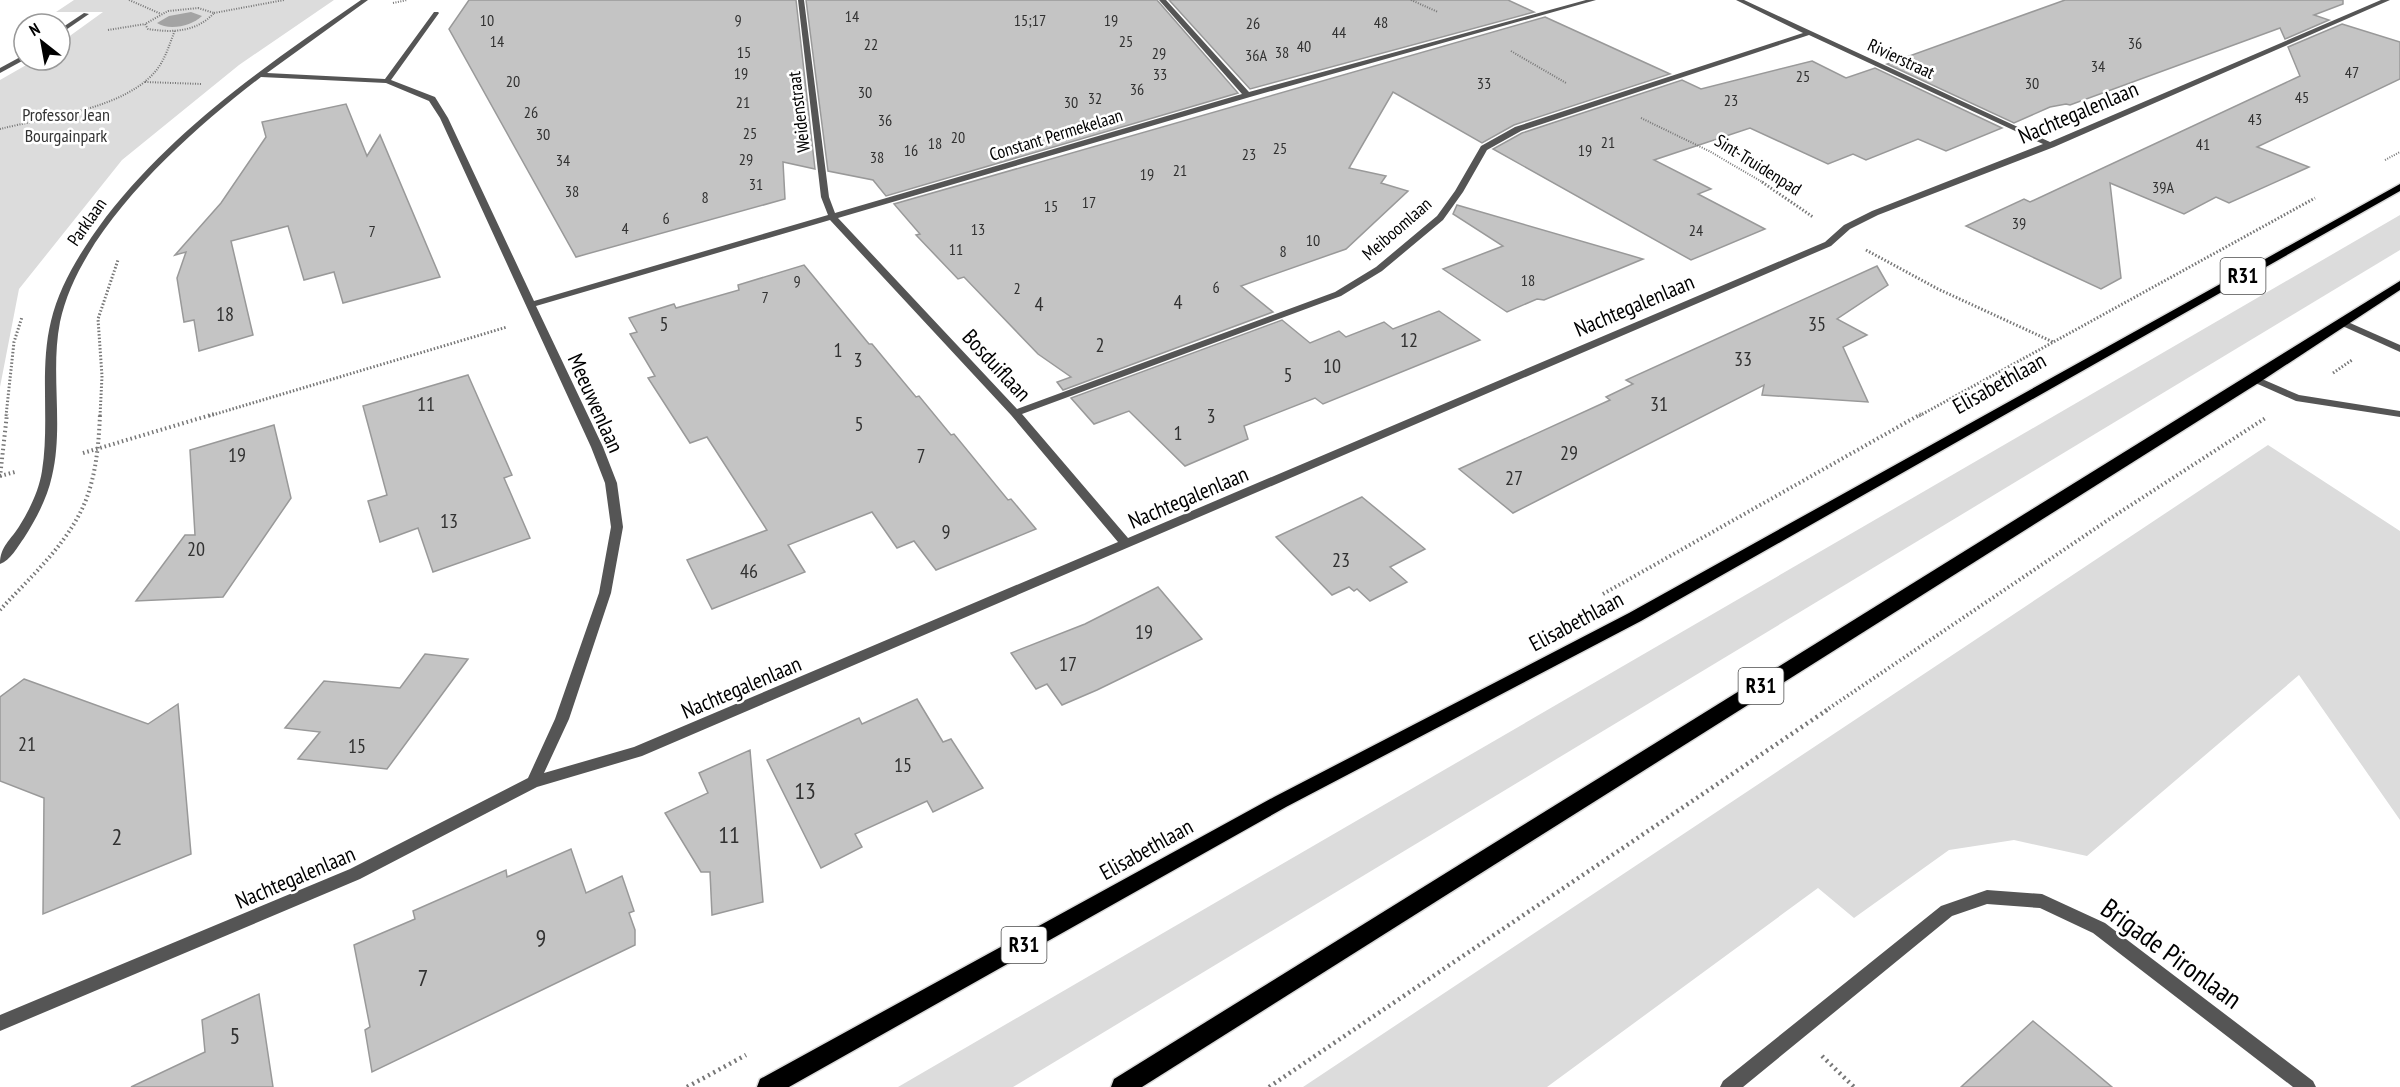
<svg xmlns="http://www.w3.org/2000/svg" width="2400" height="1087" font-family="'PT Sans Narrow',sans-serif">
<rect width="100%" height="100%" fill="#fff"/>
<g fill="#dcdcdc">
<path d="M 74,0 L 334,0 L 239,65 L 122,160 L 19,289 L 0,387 L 0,80 L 35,60 L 60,60 L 60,43 L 103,12 L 56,12 Z"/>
<path d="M 2400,215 L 2400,250 L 1013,1087 L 898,1087 Z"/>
<path d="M 2268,445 L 2400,531 L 2400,820 L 2299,675 L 2087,856 L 2014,840 L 1949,850 L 1854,918 L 1818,888 L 1547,1087 L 1303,1087 Z"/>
</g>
<path fill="#a3a3a3" d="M 191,12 L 202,16 C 192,26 169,31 157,23 L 169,16 Z"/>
<g fill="#c4c4c4" stroke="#999" stroke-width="1.5">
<path d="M 469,0 L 796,0 L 815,169 L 783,162 L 785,199 L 576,257 L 449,29 Z"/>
<path d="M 806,0 L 1157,0 L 1238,93 L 886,196 L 873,180 L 828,171 Z"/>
<path d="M 1169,0 L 1508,0 L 1534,12 L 1250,89 Z"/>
<path d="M 2065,0 L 2343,0 L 2343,4 L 2314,15 L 2329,20 L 2285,39 L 2280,28 L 2070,105 L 2066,104 L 2050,107 L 2014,123 L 1887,64 Z"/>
<path d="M 1545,17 L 1670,74 L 1514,125 L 1482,143 L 1393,92 L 1349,168 L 1386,176 L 1381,183 L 1408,191 L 1346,249 L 1241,286 L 1273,312 L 1063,390 L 1057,382 L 1071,377 L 1038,354 L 964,277 L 958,279 L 916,235 L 920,234 L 894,204 Z"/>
<path d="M 2342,24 L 2400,42 L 2400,79 L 2257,147 L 2309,167 L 2229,203 L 2216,197 L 2184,214 L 2110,183 L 2121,278 L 2101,289 L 1966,226 L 2024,199 L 2030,202 L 2300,76 L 2288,47 Z"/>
<path d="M 1812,61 L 1846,78 L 1875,68 L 2002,128 L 1946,151 L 1918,139 L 1866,160 L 1853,154 L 1828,164 L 1750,128 L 1654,160 L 1711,189 L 1698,194 L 1765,229 L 1691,260 L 1493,149 L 1522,133 L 1682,80 L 1701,89 Z"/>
<path d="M 346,104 L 367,156 L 380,135 L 440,277 L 343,303 L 334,272 L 304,280 L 288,226 L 231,241 L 253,335 L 199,351 L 194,320 L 184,322 L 177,278 L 186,252 L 175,255 L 221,203 L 266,137 L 262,122 Z"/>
<path d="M 1457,205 L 1643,259 L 1544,300 L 1537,299 L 1507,312 L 1443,269 L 1503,246 L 1453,214 Z"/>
<path d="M 804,265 L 869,344 L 872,344 L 916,397 L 919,396 L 951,435 L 954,434 L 1008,500 L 1011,499 L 1036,529 L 936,570 L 914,541 L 897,548 L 872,512 L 788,545 L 805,572 L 712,609 L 687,560 L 767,530 L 707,437 L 690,443 L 648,378 L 655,376 L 630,334 L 637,332 L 629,318 L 674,304 L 676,308 L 739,290 L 738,285 Z"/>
<path d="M 1877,266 L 1888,285 L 1837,319 L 1867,335 L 1843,347 L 1868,402 L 1762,395 L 1764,385 L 1513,513 L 1459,469 L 1610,400 L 1606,397 L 1633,384 L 1626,380 Z"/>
<path d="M 1439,311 L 1480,340 L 1323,404 L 1315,398 L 1244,426 L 1248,439 L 1185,466 L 1129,411 L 1094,424 L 1071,398 L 1282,320 L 1310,343 L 1339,331 L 1346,337 L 1384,322 L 1393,329 Z"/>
<path d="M 468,375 L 512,475 L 504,478 L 530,538 L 433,572 L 418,528 L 380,542 L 368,501 L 387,495 L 363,406 Z"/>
<path d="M 274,425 L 291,498 L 223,597 L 136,601 L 185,535 L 195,535 L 190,450 Z"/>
<path d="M 1362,497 L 1425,549 L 1390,567 L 1407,582 L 1370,601 L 1357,589 L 1354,591 L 1349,587 L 1332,595 L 1276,537 Z"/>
<path d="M 1158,587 L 1202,639 L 1097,690 L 1062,705 L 1047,684 L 1036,689 L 1011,653 L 1085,624 Z"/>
<path d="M 425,654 L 468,659 L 387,769 L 298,759 L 320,732 L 285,728 L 324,681 L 400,688 Z"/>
<path d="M 24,679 L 148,724 L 178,704 L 191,854 L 43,914 L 44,798 L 0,781 L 0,697 Z"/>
<path d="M 917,699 L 943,742 L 951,739 L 983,788 L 933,812 L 927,801 L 855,834 L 862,847 L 821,868 L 767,760 L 859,718 L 862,724 Z"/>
<path d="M 750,750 L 763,902 L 712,915 L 710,872 L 701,872 L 665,813 L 708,793 L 699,773 Z"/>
<path d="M 571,849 L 586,893 L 622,876 L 634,911 L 629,913 L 635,930 L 635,945 L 372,1072 L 365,1030 L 370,1027 L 354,945 L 415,919 L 413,911 L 506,870 L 507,877 Z"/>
<path d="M 259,994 L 273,1087 L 131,1087 L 205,1052 L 202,1020 Z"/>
<path d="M 2033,1021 L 2068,1050 L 2112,1087 L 1961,1087 Z"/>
</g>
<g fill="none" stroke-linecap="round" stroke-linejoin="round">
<g stroke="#dbdbdb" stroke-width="3">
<g id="primary">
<path d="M 2400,184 L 2400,191 L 1641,621 L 1286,807 L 789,1087 L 757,1087 L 760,1079 L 1274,797 L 1629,613 Z"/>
<path d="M 2400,281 L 2400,290 L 2260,382 L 1142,1087 L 1111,1087 L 1114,1079 Z"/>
</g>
</g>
<g stroke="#777" stroke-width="2" stroke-dasharray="1 1.5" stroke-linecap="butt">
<path d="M 129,0 L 161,14"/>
<path d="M 1411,0 L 1438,12"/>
<path d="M 393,3 L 407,0"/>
<path d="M 198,8 L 214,13 C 197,32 172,33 148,29 L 145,24 L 168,11 Z"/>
<path d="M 214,13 L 284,0"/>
<path d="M 108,30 L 145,24"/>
<path d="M 1511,51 L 1566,83"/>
<path d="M 145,82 L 201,84"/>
<path d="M 1641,118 L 1709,151 L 1764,183"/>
<path d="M 0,129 C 47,117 128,109 158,68 C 166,57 170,43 175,30"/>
<path d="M 2385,160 L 2400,152"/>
</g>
<g stroke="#777" stroke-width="3" stroke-dasharray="1.5 2" stroke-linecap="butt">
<path d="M 1762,182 L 1813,217"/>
<path d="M 1866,250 L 1938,289 L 2053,342"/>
<path d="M 2333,373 L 2352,360"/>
<path d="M 6,416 L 14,342 L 22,317"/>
<path d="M 100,416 L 102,376 L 98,319 L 118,260"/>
<path d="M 209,416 L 507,327"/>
<path d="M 1919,416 L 2315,198"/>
</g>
<g stroke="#777" stroke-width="4" stroke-dasharray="1.5 3" stroke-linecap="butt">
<path d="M 83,453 L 214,414"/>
<path d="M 0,476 L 15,472"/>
<path d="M 0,477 L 7,414"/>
<path d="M 1603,594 L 1921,414"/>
<path d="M 0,610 C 33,574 76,537 90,488 C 97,464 99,439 100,414"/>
<path d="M 1825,711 L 2111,518 L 2267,417"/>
</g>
<g stroke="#777" stroke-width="4.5" stroke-dasharray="2 4" stroke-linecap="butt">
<path d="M 1822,1056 L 1854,1087"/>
<path d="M 687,1087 L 746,1055"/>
<path d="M 1269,1087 L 1827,710"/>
</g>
<g fill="#555" fill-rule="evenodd">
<path d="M 2341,319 L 2400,345 L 2400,352 L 2338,324 L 2336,322 Z"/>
<path d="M 2255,376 L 2299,395 L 2400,411 L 2400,417 L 2296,401 L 2251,381 L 2250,379 L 2251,377 Z"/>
</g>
<g fill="#555" fill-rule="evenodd">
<path d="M 361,0 L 368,0 L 267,73 L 385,79 L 434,12 L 438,12 L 439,13 L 391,80 L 435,97 L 448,118 L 534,301 L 828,215 L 821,197 L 798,0 L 804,0 L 829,197 L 835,213 L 1242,94 L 1159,0 L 1166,0 L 1249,92 L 1586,0 L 1596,0 L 1250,97 L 838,218 L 1017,409 L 1335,292 L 1376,267 L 1437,216 L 1455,191 L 1481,146 L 1515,127 L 1803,33 L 1736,0 L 1744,0 L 2050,142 L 2381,0 L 2390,0 L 2054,147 L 1878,215 L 1850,229 L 1831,246 L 642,756 L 537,787 L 360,879 L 0,1031 L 0,1015 L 350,869 L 528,778 L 555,719 L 599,593 L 611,527 L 605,483 L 591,447 L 440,118 L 429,101 L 386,83 L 261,77 C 188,133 80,228 60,322 C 50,373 64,426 52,476 C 47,499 36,519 24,538 C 18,546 10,561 0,564 C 0,546 11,540 20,525 C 30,509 39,490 42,471 C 50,421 39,370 51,321 C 60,283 83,248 106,217 C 176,127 268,64 361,0 ZM 1809,35 L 2043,144 L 1872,211 L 1844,225 L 1825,242 L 1128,538 L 1022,414 L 1341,296 L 1382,271 L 1443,220 L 1463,192 L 1487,150 L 1521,131 ZM 830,220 L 1011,415 L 1118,542 L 634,747 L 544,773 L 569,719 L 611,593 L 623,527 L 617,483 L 603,447 L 536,306 Z"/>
<path d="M 84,13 L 89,14 L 60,34 L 60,29 Z"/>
<path d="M 24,55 L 24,60 L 0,73 L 0,68 Z"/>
<path d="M 1987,890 L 2042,894 L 2105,923 L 2313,1081 L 2316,1087 L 2293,1087 L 2093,933 L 2040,908 L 1987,904 L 1952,916 L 1743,1087 L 1720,1087 L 1723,1081 L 1941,906 Z"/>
</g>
<use href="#primary" fill="#000" fill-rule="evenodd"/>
</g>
<g text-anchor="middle" stroke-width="5" stroke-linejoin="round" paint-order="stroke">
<g font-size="16" fill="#313131">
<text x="852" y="22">14</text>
<text x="487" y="26">10</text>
<text x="738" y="26">9</text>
<text x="1030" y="26">15;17</text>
<text x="1111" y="26">19</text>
<text x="1381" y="28">48</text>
<text x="1253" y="29">26</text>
<text x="1339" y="38">44</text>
<text x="497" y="47">14</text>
<text x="1126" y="47">25</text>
<text x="2135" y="49">36</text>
<text x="871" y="50">22</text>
<text x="1304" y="52">40</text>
<text x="744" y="58">15</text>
<text x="1282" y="58">38</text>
<text x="1159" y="59">29</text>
<text x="1256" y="61">36A</text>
<text x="2098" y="72">34</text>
<text x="2352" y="78">47</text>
<text x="741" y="79">19</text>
<text x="1160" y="80">33</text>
<text x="1803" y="82">25</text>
<text x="513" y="87">20</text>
<text x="1484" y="89">33</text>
<text x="2032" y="89">30</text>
<text x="1137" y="95">36</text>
<text x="865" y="98">30</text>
<text x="2302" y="103">45</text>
<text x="1095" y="104">32</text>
<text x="1731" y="106">23</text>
<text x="743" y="108">21</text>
<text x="1071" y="108">30</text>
<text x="531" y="118">26</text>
<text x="2255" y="125">43</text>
<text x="885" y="126">36</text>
<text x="750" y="139">25</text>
<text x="543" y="140">30</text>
<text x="958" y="143">20</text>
<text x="1608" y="148">21</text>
<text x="935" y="149">18</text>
<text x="2203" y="150">41</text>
<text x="1280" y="154">25</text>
<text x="911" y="156">16</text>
<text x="1585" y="156">19</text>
<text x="1249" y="160">23</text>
<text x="877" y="163">38</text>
<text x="746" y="165">29</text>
<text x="563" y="166">34</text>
<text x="1180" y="176">21</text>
<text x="1147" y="180">19</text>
<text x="756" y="190">31</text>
<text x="2163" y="193">39A</text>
<text x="572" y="197">38</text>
<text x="705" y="203">8</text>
<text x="1089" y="208">17</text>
<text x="1051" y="212">15</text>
<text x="666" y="224">6</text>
<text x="2019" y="229">39</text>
<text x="625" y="234">4</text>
<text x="978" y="235">13</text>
<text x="1696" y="236">24</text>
<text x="372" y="237">7</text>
<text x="1313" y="246">10</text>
<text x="956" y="255">11</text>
<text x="1283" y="257">8</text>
<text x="1528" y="286">18</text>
<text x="797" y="287">9</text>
<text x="1216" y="293">6</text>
<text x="1017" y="294">2</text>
<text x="765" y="303">7</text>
</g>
<g font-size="18" fill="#000" stroke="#fff">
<text transform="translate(1901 59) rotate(25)" y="6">Rivierstraat</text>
<text transform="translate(799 112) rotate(-97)" y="6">Weidenstraat</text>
<text transform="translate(1056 135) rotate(-17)" y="6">Constant Permekelaan</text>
<text transform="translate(1758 165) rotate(32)" y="6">Sint-Truidenpad</text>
<text transform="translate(87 222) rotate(-55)" y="6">Parklaan</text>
<text transform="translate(1397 229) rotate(-41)" y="6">Meiboomlaan</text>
</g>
<g font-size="18" fill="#333" stroke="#fff">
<text x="66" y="121">Professor Jean<tspan x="66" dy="21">Bourgainpark</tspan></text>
</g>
<g font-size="20" fill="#313131">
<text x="1178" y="309">4</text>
<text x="1039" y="311">4</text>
<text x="225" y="321">18</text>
<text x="664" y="331">5</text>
<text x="1817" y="331">35</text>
<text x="1409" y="347">12</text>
<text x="1100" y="352">2</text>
<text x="838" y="357">1</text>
<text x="1743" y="366">33</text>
<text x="858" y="367">3</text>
<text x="1332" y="373">10</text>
<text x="1288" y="382">5</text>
<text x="426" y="411">11</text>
<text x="1659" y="411">31</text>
<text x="1211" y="423">3</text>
<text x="859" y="431">5</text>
<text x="1178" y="440">1</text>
<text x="1569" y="460">29</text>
<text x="237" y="462">19</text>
<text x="921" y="463">7</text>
<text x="1514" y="485">27</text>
<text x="449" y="528">13</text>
<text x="946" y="539">9</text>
<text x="196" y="556">20</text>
<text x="1341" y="567">23</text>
<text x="749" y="578">46</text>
<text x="1144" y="639">19</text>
<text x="1068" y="671">17</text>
<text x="27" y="751">21</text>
<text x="357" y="753">15</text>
<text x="903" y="772">15</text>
</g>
<g fill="#fff" stroke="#4c4c4c" stroke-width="1.5">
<rect x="2220.5" y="258" width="45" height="36" rx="4.5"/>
<rect x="1738.5" y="668" width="45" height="36" rx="4.5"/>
<rect x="1001.5" y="927" width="45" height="36" rx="4.5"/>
</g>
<g font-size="21" font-weight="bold" fill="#000">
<text x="2243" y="283">R31</text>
<text x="1761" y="693">R31</text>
<text x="1024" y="952">R31</text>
</g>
<g font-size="22" fill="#000" stroke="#fff">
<text transform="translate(2078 112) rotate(-23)" y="8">Nachtegalenlaan</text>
<text transform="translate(1634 305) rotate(-23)" y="8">Nachtegalenlaan</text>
<text transform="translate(997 365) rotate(47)" y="8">Bosduiflaan</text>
<text transform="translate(1999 383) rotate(-29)" y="8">Elisabethlaan</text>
<text transform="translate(596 403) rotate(66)" y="8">Meeuwenlaan</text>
<text transform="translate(1188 497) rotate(-23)" y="8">Nachtegalenlaan</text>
<text transform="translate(1576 621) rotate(-28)" y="8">Elisabethlaan</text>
<text transform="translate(741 687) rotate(-23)" y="8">Nachtegalenlaan</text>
<text transform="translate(1146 849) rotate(-29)" y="8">Elisabethlaan</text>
<text transform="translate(295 877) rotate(-23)" y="8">Nachtegalenlaan</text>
</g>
<g font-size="24" fill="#313131">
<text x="805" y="799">13</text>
<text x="729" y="843">11</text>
<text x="117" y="845">2</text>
<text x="541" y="946">9</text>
<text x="423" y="986">7</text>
<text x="235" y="1044">5</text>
</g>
<g font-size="27" fill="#000" stroke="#fff">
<text transform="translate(2171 954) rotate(36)" y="9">Brigade Pironlaan</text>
</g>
</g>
<g transform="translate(42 42) rotate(329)"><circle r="28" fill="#ffffff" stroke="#999999" stroke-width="1.5"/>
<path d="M0-4.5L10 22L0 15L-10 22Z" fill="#000000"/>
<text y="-9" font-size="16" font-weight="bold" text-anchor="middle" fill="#000000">N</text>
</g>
</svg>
